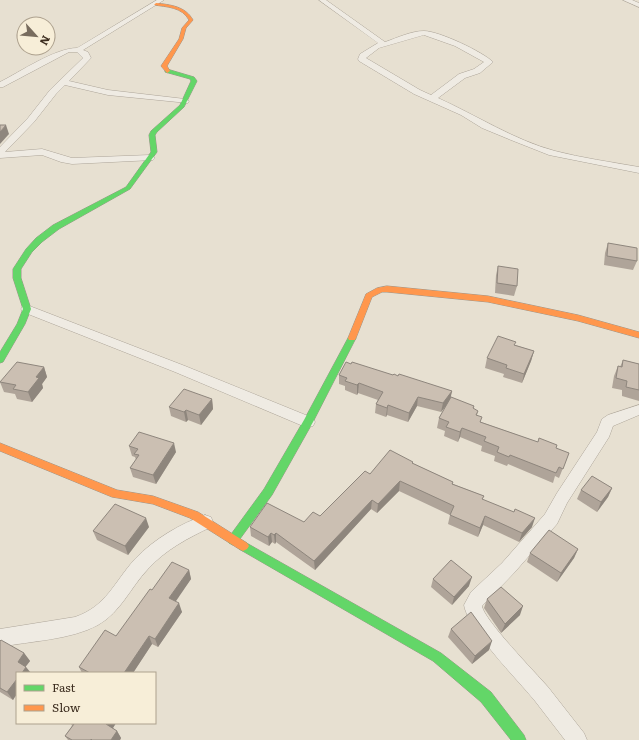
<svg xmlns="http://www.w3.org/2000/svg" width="639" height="740" font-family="Literata,serif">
<rect width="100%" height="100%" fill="#e7e0d1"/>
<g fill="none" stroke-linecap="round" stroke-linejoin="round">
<g stroke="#ada599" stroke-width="1">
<g id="street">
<path d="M 157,0 L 164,0 L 83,50 L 88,52 L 91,58 L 69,81 L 108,90 L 185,99 L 189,101 L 188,103 L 108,95 L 65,85 L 56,94 L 34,122 L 5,152 L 42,149 L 72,158 L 150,155 L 155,158 L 153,160 L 72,164 L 61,162 L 42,155 L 0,158 L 0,147 L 28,118 L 50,90 L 83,58 L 77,52 L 69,52 L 3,87 L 0,87 L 0,82 C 20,72 55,48 77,48 Z"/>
<path d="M 319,0 L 326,0 L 385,42 C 397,38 411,31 424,31 C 439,31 483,52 493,62 L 480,73 L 465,78 L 438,98 C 476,115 514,140 555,151 C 582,158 611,162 639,167 L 639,173 L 549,155 L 511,140 L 482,128 L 461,115 L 414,94 L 359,61 L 358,59 L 360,54 L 378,43 ZM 424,35 L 455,46 L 484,62 L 474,69 L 459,74 L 431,95 L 420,90 L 366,58 L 379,48 Z"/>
<path d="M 623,0 L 632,0 L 639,3 L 639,7 Z"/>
<path d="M 27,305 L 185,366 L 313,418 L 315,422 L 313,426 L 308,427 L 303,426 L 175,372 L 23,312 L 21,309 L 23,306 Z"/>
<path d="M 639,405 L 639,415 L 613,426 L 609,437 L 567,503 L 557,524 L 514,573 L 482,606 C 484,620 536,673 548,687 C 560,702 572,718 584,733 L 587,740 L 565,740 C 555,727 545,714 535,701 C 517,679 468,630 464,605 L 471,592 L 502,563 L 545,514 L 557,493 L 597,432 L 602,419 L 608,415 Z"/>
<path d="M 205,515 L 211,517 L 213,522 L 211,527 C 188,538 165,550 148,569 C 130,588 121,612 98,625 C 71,640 30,641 0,647 L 0,629 L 75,617 C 107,606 114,582 135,559 C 154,539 180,524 205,515 Z"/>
</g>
</g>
<g stroke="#9c958a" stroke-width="1">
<g id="fast">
<path d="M 167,69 L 194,77 L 197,81 L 184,107 L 157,132 L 155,135 L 157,152 L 130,189 L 59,229 L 42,242 L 32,252 L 21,269 L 21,278 L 31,309 L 25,324 L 3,362 L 0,363 L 0,352 L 17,324 L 23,309 L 13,278 L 13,269 L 26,249 L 36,238 L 53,225 L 126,187 L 151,152 L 149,135 L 151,131 L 180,105 L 191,81 L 190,79 L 165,72 L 165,70 Z"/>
<path d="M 352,335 L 356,338 L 313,422 L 272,495 L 237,543 L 233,545 L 229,543 L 227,540 L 229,537 L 264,489 L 304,420 L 348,338 Z"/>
<path d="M 243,541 L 441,653 L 491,692 L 524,735 L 526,740 L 511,740 L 481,702 L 433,661 L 239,549 L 237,546 L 239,543 Z"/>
</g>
</g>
<g stroke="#9c958a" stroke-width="1">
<g id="slow">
<path d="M 156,3 C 171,5 185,6 193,20 L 186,28 L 183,39 L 167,66 L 170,71 L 167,73 L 161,66 L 179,39 L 182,28 L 189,20 C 182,7 167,7 154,5 Z"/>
<path d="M 387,286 L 488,296 L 578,315 L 639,332 L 639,338 L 578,321 L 488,302 L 387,292 L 382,292 L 372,297 L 356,338 L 355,340 L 349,340 L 348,338 L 366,294 L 377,288 Z"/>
<path d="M 0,443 L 117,490 L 153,496 L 198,512 L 247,543 L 249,546 L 247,549 L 243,551 L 239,549 L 190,518 L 153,504 L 112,497 L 0,451 Z"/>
</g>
</g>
<use href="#street" fill="#efebe3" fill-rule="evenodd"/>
<use href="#fast" fill="#63d668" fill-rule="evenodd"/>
<use href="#slow" fill="#ff974d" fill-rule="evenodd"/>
</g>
<g fill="#afa499">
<path d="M 608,243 L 637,261 L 633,270 L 604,265 L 605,253 Z"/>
<path d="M 498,266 L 517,286 L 514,296 L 495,293 L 496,275 Z"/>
<path d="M 515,345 L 534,351 L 531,361 L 522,383 L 503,377 L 504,374 L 485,368 L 487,358 Z"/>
<path d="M 623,360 L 639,364 L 639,401 L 622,396 L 622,390 L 612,388 L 614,376 L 618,366 L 620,367 Z"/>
<path d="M 351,364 L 393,375 L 398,376 L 452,391 L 450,398 L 474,406 L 474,409 L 478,411 L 477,415 L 481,422 L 569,453 L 559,478 L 555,476 L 553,483 L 508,464 L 507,466 L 494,461 L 495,456 L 481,451 L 482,446 L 460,437 L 458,442 L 444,436 L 445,431 L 437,428 L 439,418 L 446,406 L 441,412 L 417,406 L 408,422 L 387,415 L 386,417 L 375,413 L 376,404 L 378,400 L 358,393 L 357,395 L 345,390 L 345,386 L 339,384 L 339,375 Z"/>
<path d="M 44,367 L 47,377 L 42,384 L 43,388 L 32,402 L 17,399 L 15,394 L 4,392 L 0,382 Z"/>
<path d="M 212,399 L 213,409 L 201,425 L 188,420 L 186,422 L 171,416 L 169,407 Z"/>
<path d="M 129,446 L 176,452 L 156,484 L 133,477 L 130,468 L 136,460 L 135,457 L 132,456 Z"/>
<path d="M 412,463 L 453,482 L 453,484 L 484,496 L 482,500 L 532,527 L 519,542 L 483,525 L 478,537 L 448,524 L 450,515 L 399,491 L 377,513 L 371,509 L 315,570 L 276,542 L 275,544 L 272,542 L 269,546 L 251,536 L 250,527 L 304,522 L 320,516 L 370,474 Z"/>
<path d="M 612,488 L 608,497 L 597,512 L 577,499 L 581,490 Z"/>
<path d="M 149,527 L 128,555 L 97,540 L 93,531 Z"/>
<path d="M 578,549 L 574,558 L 557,582 L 527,562 L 530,553 Z"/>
<path d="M 189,570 L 191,579 L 175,601 L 182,612 L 158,647 L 152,644 L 133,673 L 82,673 L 79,667 L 116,636 L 152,590 Z"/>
<path d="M 433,579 L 469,586 L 452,605 L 431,587 Z"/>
<path d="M 487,599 L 520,615 L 501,633 L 484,608 Z"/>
<path d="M 451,629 L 489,650 L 472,664 L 448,637 Z"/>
<path d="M 0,641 L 24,653 L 30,661 L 26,666 L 13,700 L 0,692 Z"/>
<path d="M 71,723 L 116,723 L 113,728 L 117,731 L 121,738 L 120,740 L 68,740 L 65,736 L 72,726 Z"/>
</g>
<g fill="#8e867d">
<path d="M 6,125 L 9,134 L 0,144 L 0,132 Z"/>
<path d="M 534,351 L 531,361 L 522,383 L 524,374 Z"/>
<path d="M 44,367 L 47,377 L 42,384 L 43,388 L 32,402 L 28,392 L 36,377 Z"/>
<path d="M 359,383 L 358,393 L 357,395 L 357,385 Z"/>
<path d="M 452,391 L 450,401 L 441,412 L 443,403 Z"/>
<path d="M 418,397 L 417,406 L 408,422 L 409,413 Z"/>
<path d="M 212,399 L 213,409 L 201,425 L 199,415 Z"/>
<path d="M 388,405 L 387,415 L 386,417 L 387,408 Z"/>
<path d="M 186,410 L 188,420 L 186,422 L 184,412 Z"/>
<path d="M 462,428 L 460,437 L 458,442 L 460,432 Z"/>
<path d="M 174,443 L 176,452 L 156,484 L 153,475 Z"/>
<path d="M 400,481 L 399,491 L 377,513 L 378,504 Z"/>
<path d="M 612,488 L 608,497 L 597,512 L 601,502 Z"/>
<path d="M 372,500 L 371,509 L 315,570 L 314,561 Z"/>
<path d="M 485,516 L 483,525 L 478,537 L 480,528 Z"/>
<path d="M 146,518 L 149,527 L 128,555 L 125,546 Z"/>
<path d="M 535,518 L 532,527 L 519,542 L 522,533 Z"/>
<path d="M 271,533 L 272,542 L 269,546 L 268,537 Z"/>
<path d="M 276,533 L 276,542 L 275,544 L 274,535 Z"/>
<path d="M 578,549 L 574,558 L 557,582 L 561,573 Z"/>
<path d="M 189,570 L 191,579 L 172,607 L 169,598 Z"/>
<path d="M 472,577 L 469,586 L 452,605 L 454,597 Z"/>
<path d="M 179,603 L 182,612 L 158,647 L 155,639 Z"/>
<path d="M 523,606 L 520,615 L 501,633 L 505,624 Z"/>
<path d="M 149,636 L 152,644 L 133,673 L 124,673 Z"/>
<path d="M 492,641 L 489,650 L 472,664 L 475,656 Z"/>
<path d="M 24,653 L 30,661 L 23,670 L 18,662 Z"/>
<path d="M 26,667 L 31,673 L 22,673 Z"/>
<path d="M 17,679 L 17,694 L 13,700 L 7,692 Z"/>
<path d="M 107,723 L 116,723 L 111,731 L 106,724 Z"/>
<path d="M 117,731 L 121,738 L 120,740 L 111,740 Z"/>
</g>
<g fill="#cbbfb2" stroke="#8e867d">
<path d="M 0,125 L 6,125 L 0,132 Z"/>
<path d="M 608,243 L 637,248 L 637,261 L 607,256 Z"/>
<path d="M 498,266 L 518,269 L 517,286 L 497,283 Z"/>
<path d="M 498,336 L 516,342 L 514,345 L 534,351 L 524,374 L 506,368 L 507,365 L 487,358 Z"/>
<path d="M 623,360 L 639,364 L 639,390 L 626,387 L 627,381 L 616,378 L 618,366 L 622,367 Z"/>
<path d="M 17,362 L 44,367 L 36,377 L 39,378 L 28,392 L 13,389 L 16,385 L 0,382 Z"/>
<path d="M 346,362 L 351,364 L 352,362 L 393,375 L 394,374 L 398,376 L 399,374 L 452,391 L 443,403 L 418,397 L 409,413 L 388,405 L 387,408 L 376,404 L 383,392 L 359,383 L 357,385 L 345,381 L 347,378 L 339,375 Z"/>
<path d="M 184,389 L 212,399 L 199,415 L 186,410 L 184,412 L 169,407 Z"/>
<path d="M 451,397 L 474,406 L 473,408 L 478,411 L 476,415 L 482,417 L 480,422 L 538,442 L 539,438 L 557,445 L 556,448 L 569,453 L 563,469 L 559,467 L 556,473 L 510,455 L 509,457 L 497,452 L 499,447 L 484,441 L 486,437 L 462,428 L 460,432 L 446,427 L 449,422 L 439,418 Z"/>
<path d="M 139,432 L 174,443 L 153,475 L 130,468 L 139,455 L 134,454 L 138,449 L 129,446 Z"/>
<path d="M 390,450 L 413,462 L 412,463 L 453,482 L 452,484 L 484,496 L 482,499 L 514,512 L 515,509 L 535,518 L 522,533 L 485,516 L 480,528 L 450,515 L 454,506 L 400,481 L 378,504 L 372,500 L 314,561 L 276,533 L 274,535 L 271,533 L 268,537 L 250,527 L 267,503 L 304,522 L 313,512 L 320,516 L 365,471 L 370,474 Z"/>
<path d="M 592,476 L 612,488 L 601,502 L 581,490 Z"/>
<path d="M 115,504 L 146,518 L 125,546 L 93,531 Z"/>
<path d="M 549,530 L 578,549 L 561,573 L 530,553 Z"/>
<path d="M 451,560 L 472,577 L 454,597 L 433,579 Z"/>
<path d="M 172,562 L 189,570 L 169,598 L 179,603 L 155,639 L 149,636 L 124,673 L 90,673 L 79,667 L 105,630 L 116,636 L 150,589 L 152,590 Z"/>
<path d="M 501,587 L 523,606 L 505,624 L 487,599 Z"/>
<path d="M 471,612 L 492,641 L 475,656 L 451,629 Z"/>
<path d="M 1,640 L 24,653 L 18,662 L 26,667 L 22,673 L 17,673 L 17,679 L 7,692 L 0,688 L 0,641 Z"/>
<path d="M 72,723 L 107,723 L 106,724 L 117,731 L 111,740 L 92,740 L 91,739 L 91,740 L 72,740 L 65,736 L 74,724 Z"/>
</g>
<rect x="16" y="672" width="140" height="52" fill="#f7eed8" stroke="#ada18e"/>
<rect x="24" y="685" width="20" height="6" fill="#63d668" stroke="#ada18e"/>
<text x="52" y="692" font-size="12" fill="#3d2e20">Fast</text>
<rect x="24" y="705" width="20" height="6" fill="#ff974d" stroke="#ada18e"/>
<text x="52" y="712" font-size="12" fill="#3d2e20">Slow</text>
<g transform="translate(36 36) rotate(117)"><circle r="19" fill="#f7eed8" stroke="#ada18e"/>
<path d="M0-3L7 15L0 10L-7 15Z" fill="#786c5e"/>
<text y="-6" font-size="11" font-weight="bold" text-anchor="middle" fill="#3d2e20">N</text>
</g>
</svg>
